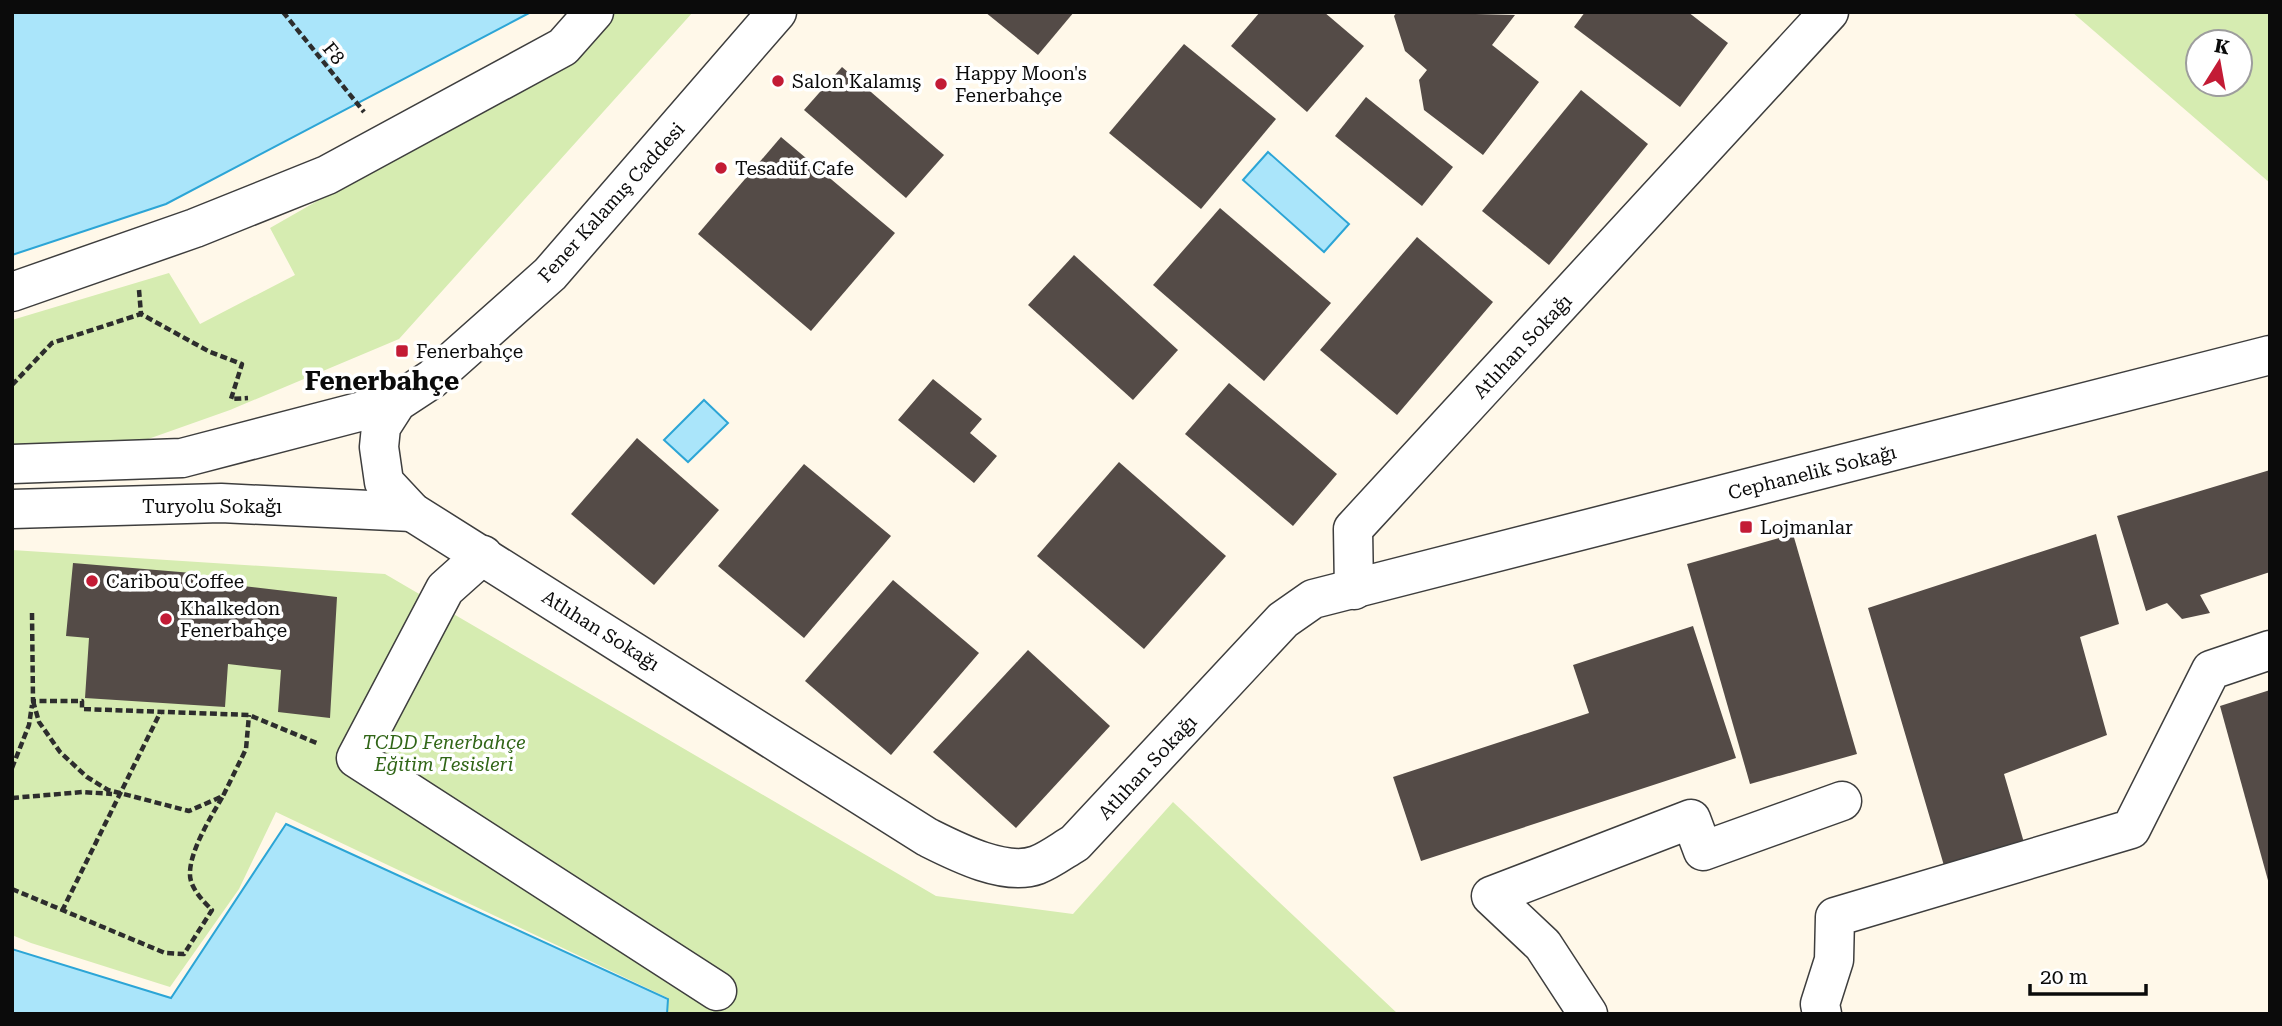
<svg xmlns="http://www.w3.org/2000/svg" width="2282" height="1026" font-family="'Roboto Serif',serif">
<rect width="100%" height="100%" fill="#fff8e9"/>
<g fill="#d6ecb1" fill-rule="evenodd">
<path d="M 610,12 L 693,12 L 399,339 L 230,410 L 134,444 L 12,452 L 12,320 L 169,273 L 200,324 L 295,275 L 270,228 L 499,97 Z"/>
<path d="M 2072,12 L 2270,12 L 2270,183 ZM 2198,42 L 2240,42 L 2240,84 L 2198,84 Z"/>
<path d="M 12,550 L 385,574 L 936,896 L 1073,914 L 1173,802 L 1398,1014 L 667,1014 L 668,998 L 276,812 L 239,889 L 170,987 L 31,943 L 12,935 Z"/>
</g>
<g fill="#aae5fa" stroke="#2ca5d6" stroke-width="2">
<path d="M 12,12 L 531,12 L 166,204 L 12,255 Z"/>
<path d="M 1268,152 L 1349,224 L 1324,252 L 1243,180 Z"/>
<path d="M 704,400 L 728,423 L 688,462 L 664,440 Z"/>
<path d="M 286,824 L 668,999 L 667,1014 L 12,1014 L 12,949 L 171,998 Z"/>
</g>
<g fill="#544b47">
<path d="M 985,12 L 1074,12 L 1038,55 Z"/>
<path d="M 1260,12 L 1324,12 L 1364,46 L 1307,112 L 1231,46 Z"/>
<path d="M 1397,12 L 1515,15 L 1492,45 L 1539,82 L 1483,155 L 1424,110 L 1419,80 L 1427,70 L 1405,51 L 1394,16 Z"/>
<path d="M 1585,12 L 1688,12 L 1728,43 L 1680,107 L 1574,27 Z"/>
<path d="M 1184,44 L 1276,119 L 1201,209 L 1109,133 Z"/>
<path d="M 842,67 L 944,155 L 906,198 L 804,110 Z"/>
<path d="M 1581,90 L 1648,144 L 1549,265 L 1482,211 Z"/>
<path d="M 1366,97 L 1453,167 L 1422,206 L 1335,136 Z"/>
<path d="M 781,137 L 895,233 L 811,331 L 698,234 Z"/>
<path d="M 1220,208 L 1331,303 L 1264,381 L 1153,285 Z"/>
<path d="M 1417,237 L 1493,302 L 1397,415 L 1320,350 Z"/>
<path d="M 1074,255 L 1178,350 L 1133,400 L 1028,305 Z"/>
<path d="M 933,379 L 982,419 L 970,433 L 997,456 L 974,483 L 898,420 Z"/>
<path d="M 1229,383 L 1337,474 L 1293,526 L 1185,434 Z"/>
<path d="M 637,438 L 719,510 L 654,585 L 571,514 Z"/>
<path d="M 1119,462 L 1226,556 L 1144,649 L 1037,556 Z"/>
<path d="M 804,464 L 891,536 L 804,638 L 718,566 Z"/>
<path d="M 2270,470 L 2270,572 L 2200,595 L 2210,613 L 2182,619 L 2167,603 L 2146,611 L 2117,516 Z"/>
<path d="M 1793,534 L 1857,754 L 1750,784 L 1687,564 Z"/>
<path d="M 2096,534 L 2119,624 L 2080,637 L 2107,735 L 2004,774 L 2025,846 L 1945,869 L 1868,608 Z"/>
<path d="M 73,563 L 192,573 L 192,580 L 337,597 L 330,718 L 278,712 L 281,670 L 228,664 L 225,707 L 85,698 L 89,638 L 66,636 Z"/>
<path d="M 893,580 L 979,653 L 891,755 L 805,681 Z"/>
<path d="M 1693,626 L 1736,758 L 1421,861 L 1393,777 L 1589,713 L 1573,665 Z"/>
<path d="M 1028,650 L 1110,726 L 1016,828 L 933,752 Z"/>
<path d="M 2270,690 L 2270,884 L 2269,884 L 2220,706 Z"/>
</g>
<g fill="none" stroke-linecap="round" stroke-linejoin="round">
<g stroke="#3e3e3e" stroke-width="41">
<g id="minor">
<path d="M 777,12 L 550,274 L 432,379 L 397,402 L 381,427 L 379,447 L 384,482 L 412,512 L 927,837 C 955,851 1005,877 1037,865 C 1050,860 1063,850 1075,843 L 1283,620 L 1313,599 L 2270,355"/>
<path d="M 12,292 L 195,228 L 327,175 L 563,47 L 594,12"/>
<path d="M 12,464 L 182,458 L 397,402"/>
<path d="M 12,509 L 221,503 L 412,512"/>
<path d="M 483,555 L 445,589 L 356,758 L 717,991"/>
<path d="M 1354,590 L 1353,529 L 1829,12"/>
<path d="M 1588,1014 L 1543,945 L 1491,896 L 1691,819 L 1703,851 L 1842,801"/>
<path d="M 1822,1014 L 1820,1004 L 1834,960 L 1835,917 L 2131,829 L 2211,670 L 2270,650"/>
</g>
</g>
<g stroke="#2d2d2d" stroke-width="4.5" stroke-dasharray="7 3.5" stroke-linecap="butt">
<path d="M 283,12 L 364,112"/>
<path d="M 139,290 L 141,314"/>
<path d="M 12,385 L 52,343 L 141,314 L 210,352 L 242,364 L 231,399 L 248,398"/>
<path d="M 32,613 L 33,701 L 82,701 L 82,709 L 249,715 L 319,744"/>
<path d="M 33,701 L 39,722 L 60,752 L 87,777 L 108,790 L 189,811 L 223,796 L 246,749 L 249,715"/>
<path d="M 12,768 L 29,725 L 32,705"/>
<path d="M 12,798 L 83,792 L 112,794"/>
<path d="M 12,889 L 165,953 L 184,954 L 212,910 C 203,901 189,887 190,873 C 190,850 212,815 223,796"/>
<path d="M 62,911 L 161,711"/>
</g>
<use href="#minor" stroke="#fff" stroke-width="38"/>
</g>
<g fill="#c31b35" stroke="#fff" stroke-width="2.5">
<circle cx="778" cy="81" r="7"/>
<circle cx="941" cy="84" r="7"/>
<circle cx="721" cy="168" r="7"/>
<rect x="395" y="344" width="14" height="14" rx="3.5"/>
<rect x="1739" y="520" width="14" height="14" rx="3.5"/>
<circle cx="92" cy="581" r="7"/>
<circle cx="166" cy="619" r="7"/>
</g>
<g text-anchor="middle" stroke-width="7" stroke-linejoin="round" paint-order="stroke">
<g font-size="19" fill="#0b0b0b" stroke="#fff">
<text transform="translate(334 53) rotate(51)" y="7">F8</text>
<text transform="translate(611 202) rotate(-48)" y="7">Fener Kalamış Caddesi</text>
<text transform="translate(1522 346) rotate(-47)" y="7">Atlıhan Sokağı</text>
<text transform="translate(1812 472) rotate(-14)" y="7">Cephanelik Sokağı</text>
<text x="212" y="513">Turyolu Sokağı</text>
<text transform="translate(601 630) rotate(32)" y="7">Atlıhan Sokağı</text>
<text transform="translate(1147 767) rotate(-47)" y="7">Atlıhan Sokağı</text>
</g>
<g font-size="19" fill="#0b0b0b" stroke="#fff" text-anchor="start">
<text x="955" y="80">Happy Moon's<tspan x="955" dy="22">Fenerbahçe</tspan></text>
<text x="792" y="88">Salon Kalamış</text>
<text x="735" y="175">Tesadüf Cafe</text>
<text x="416" y="358">Fenerbahçe</text>
<text x="1760" y="534">Lojmanlar</text>
<text x="106" y="588">Caribou Coffee</text>
<text x="180" y="615">Khalkedon<tspan x="180" dy="22">Fenerbahçe</tspan></text>
</g>
<g font-size="19" font-style="italic" fill="#316618" stroke="#fff">
<text x="444" y="749">TCDD Fenerbahçe<tspan x="444" dy="22">Eğitim Tesisleri</tspan></text>
</g>
<g font-size="26" font-weight="bold" fill="#0b0b0b" stroke="#fff">
<text x="382" y="390">Fenerbahçe</text>
</g>
</g>
<rect width="2282" height="1026" fill="none" stroke="#0b0b0b" stroke-width="28"/>
<g transform="translate(2219 63) rotate(11)"><circle r="33" fill="#ffffff" stroke="#9d9d9d" stroke-width="2"/>
<path d="M0-5L12 26L0 18L-12 26Z" fill="#c31b35"/>
<text y="-10" font-size="19" font-weight="bold" text-anchor="middle" fill="#0b0b0b">K</text>
</g>
<path d="M2030 984v10h116v-10" fill="none" stroke="#0b0b0b" stroke-width="3.5"/>
<text x="2040" y="984" font-size="21" fill="#0b0b0b" stroke="#ffffff" stroke-width="5" paint-order="stroke">20 m</text>
</svg>
